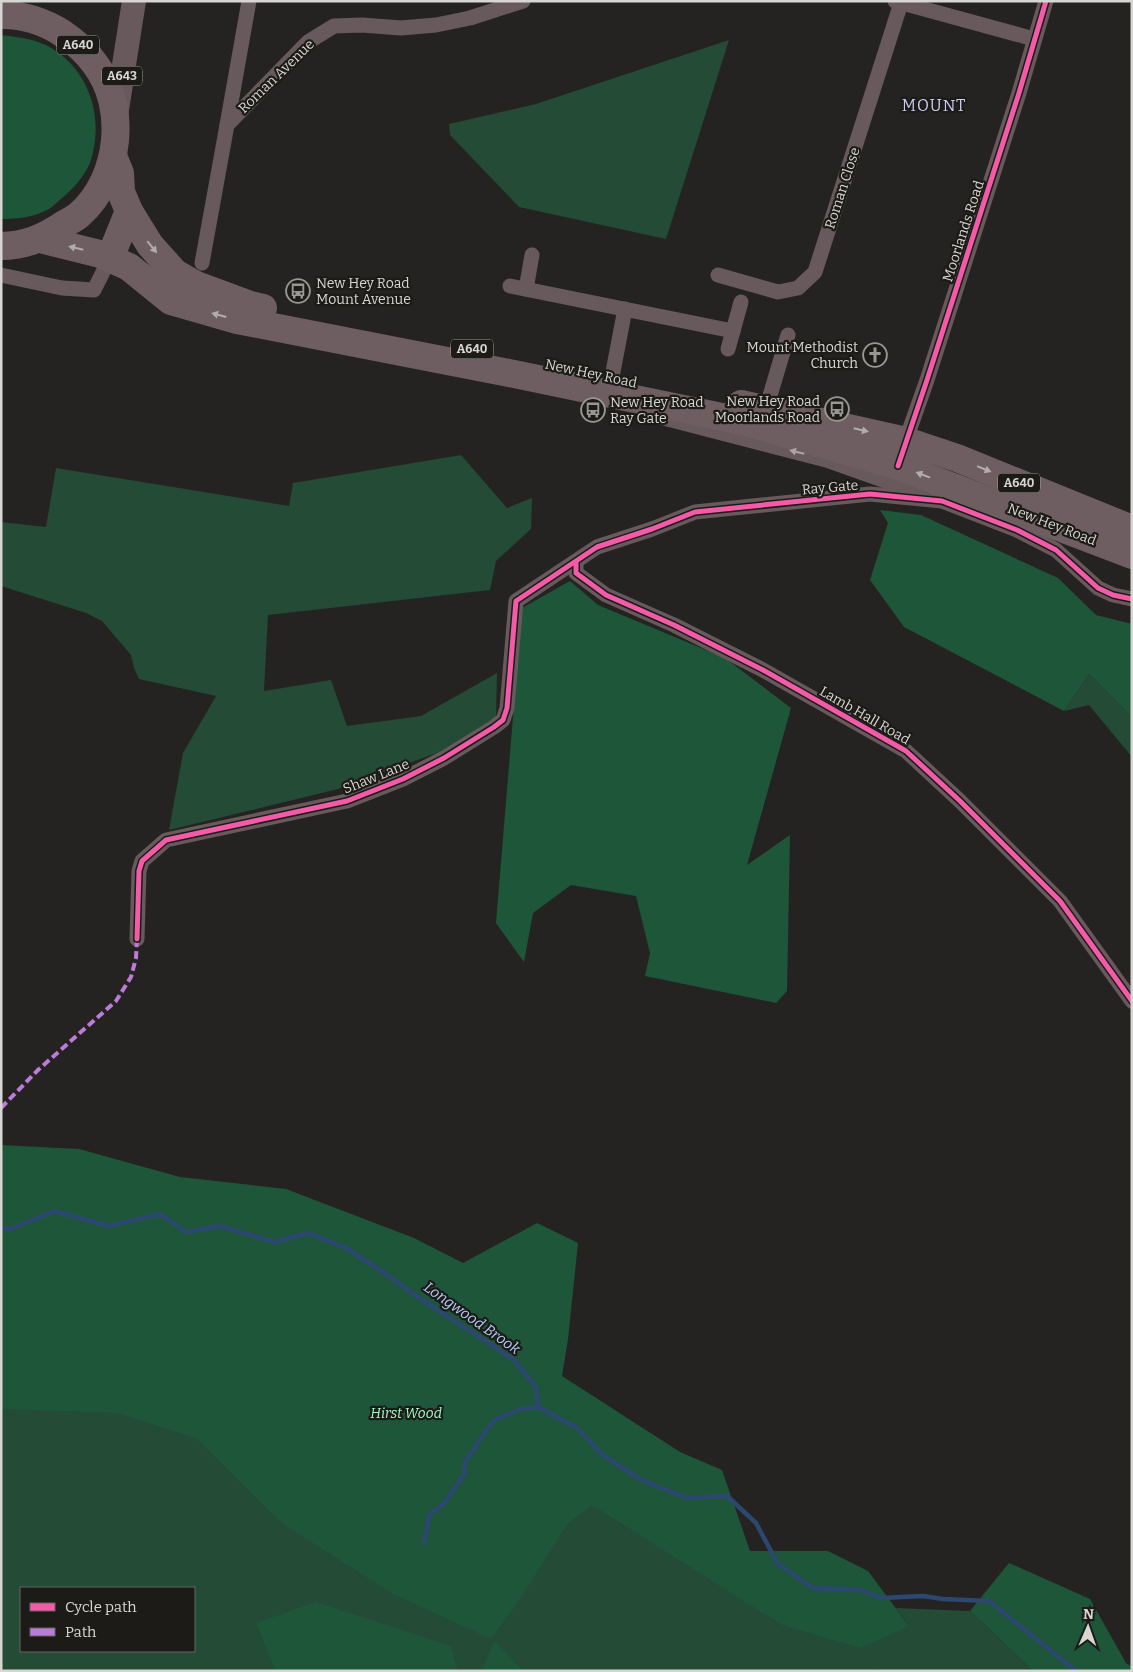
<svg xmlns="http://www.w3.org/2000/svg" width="1133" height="1672" font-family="Bitter,serif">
<rect width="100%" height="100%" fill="#252321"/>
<g fill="#234b35" fill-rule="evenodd">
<path d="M 729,40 L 666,239 L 519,207 L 450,135 L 449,124 L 536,104 Z"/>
<path d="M 461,455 L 507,508 L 532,498 L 531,529 L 496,561 L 490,590 L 268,615 L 264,691 L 331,680 L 347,726 L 421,716 L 497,673 L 496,718 L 445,750 L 338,789 L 169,830 L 183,753 L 216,696 L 139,679 L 134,668 L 131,655 L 102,621 L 86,613 L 1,586 L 1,522 L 46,527 L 56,468 L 289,506 L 293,483 Z"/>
<path d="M 1089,674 L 1132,717 L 1132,757 L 1089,705 L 1064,711 Z"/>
<path d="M 1,1241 L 619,1506 L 909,1626 L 896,1608 L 970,1611 L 1033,1671 L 875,1671 L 876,1669 L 873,1671 L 524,1671 L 514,1661 L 507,1671 L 1,1671 ZM 21,1588 L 194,1588 L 194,1651 L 21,1651 Z"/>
</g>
<g fill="#1e5639">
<path d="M 1,35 C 19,37 37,39 53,49 C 90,72 104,119 91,160 C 86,175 73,189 61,199 C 57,202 54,206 49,209 C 35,217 18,219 1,219 Z"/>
<path d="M 880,510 L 921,515 L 1058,578 L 1096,615 L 1132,624 L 1132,717 L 1089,674 L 1064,711 L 904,627 L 870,580 L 888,523 Z"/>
<path d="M 570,581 L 598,605 L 725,658 L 791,708 L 747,865 L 790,835 L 787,991 L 776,1003 L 645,976 L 650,953 L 636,896 L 571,885 L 533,913 L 524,962 L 496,923 L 522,608 Z"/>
<path d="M 1,1145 L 79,1149 L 180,1177 L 286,1189 L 414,1238 L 463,1263 L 537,1223 L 578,1243 L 568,1339 L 562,1376 L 680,1452 L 722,1470 L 750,1551 L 828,1551 L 868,1571 L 909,1626 L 861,1648 L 782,1625 L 592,1505 L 568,1523 L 520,1599 L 491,1639 L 393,1594 L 283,1524 L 196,1438 L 117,1413 L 1,1409 Z"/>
<path d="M 1009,1563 L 1090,1599 L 1126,1663 L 1132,1667 L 1132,1671 L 1033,1671 L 970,1611 Z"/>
<path d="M 316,1602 L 451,1646 L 458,1671 L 276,1671 L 256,1623 Z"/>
<path d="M 494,1641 L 524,1671 L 482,1671 Z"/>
</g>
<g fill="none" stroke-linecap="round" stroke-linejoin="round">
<g stroke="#2c4871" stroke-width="4.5">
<path d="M 1,1228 L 10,1229 L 54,1211 L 109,1226 L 160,1214 L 186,1232 L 219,1226 L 275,1242 L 308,1233 L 344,1247 L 383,1272 L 416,1296 L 513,1359 L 535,1386 L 538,1407 L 577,1428 L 603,1455 L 641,1480 L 687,1498 L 727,1496 L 756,1523 L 778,1564 L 813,1588 L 860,1590 L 881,1598 L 923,1596 L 943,1599 L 989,1601 L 1076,1671"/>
<path d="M 424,1543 L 429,1515 L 444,1503 L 464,1475 L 465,1462 L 489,1426 L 496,1419 L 521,1409 L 538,1407"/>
</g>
<g stroke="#67595c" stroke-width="15">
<path d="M 895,1 L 1034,39"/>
<path d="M 227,125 L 249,1"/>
<path d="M 202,263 L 227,125 L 308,42 L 334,26 L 362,25 L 401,28 L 436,25 L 470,18 L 523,1"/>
<path d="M 1,275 L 62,288 L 94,290 L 110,258"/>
<path d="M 718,275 L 778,292 L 798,288 L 815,272 L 901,3"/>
<path d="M 510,286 L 733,331"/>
<path d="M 526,289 L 532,255"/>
<path d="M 728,349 L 741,302"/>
<path d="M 612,377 L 625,309"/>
<path d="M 766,409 L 788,335"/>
<path d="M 656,416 L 826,460 L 922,494"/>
<path d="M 903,448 L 927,380 L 1019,93 L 1046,1"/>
<path d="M 576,562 L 576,573 L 606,595 L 674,625 L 763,670 L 906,751 L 960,801 L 1060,901 L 1132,1001"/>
<path d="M 137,939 L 139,871 L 142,861 L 166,840 L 347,801 L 403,779 L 444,758 L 494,727 L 503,720 L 507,708 L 516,601 L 597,547 L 652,529 L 695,512 L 870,494 L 942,501 L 1017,530 L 1056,550 L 1098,588 L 1113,595 L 1132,599"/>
</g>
<path stroke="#68595c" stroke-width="24" d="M 116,116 L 134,1"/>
<g stroke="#6e5e62" stroke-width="28">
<path d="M 1,15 C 22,14 45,22 62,33 C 75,42 86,51 95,64 C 128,107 120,178 80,214 C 75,219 67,222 61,226 C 42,238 25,246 1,246"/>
<path d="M 113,156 L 120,173 L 121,192 L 129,211 L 150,245 L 175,273 L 196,285 L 250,305 L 263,308"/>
<path d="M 40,239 L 100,254 L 129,267 L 171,301 L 237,320 L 509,373 L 746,422 L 898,466 L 1132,555"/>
<path d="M 110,258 L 129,211"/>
<path d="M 741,404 L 906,441 L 957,458 L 1132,529"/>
</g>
<path stroke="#bd7bd9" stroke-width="4" stroke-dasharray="8 4" stroke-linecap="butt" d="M 1,1108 L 38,1070 L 116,1001 L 131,977 L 136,958 L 137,939"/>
<g stroke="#1c1b17" stroke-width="8">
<g id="cycleway">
<path d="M 898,466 L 927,380 L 1019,93 L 1046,1"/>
<path d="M 576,562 L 576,573 L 606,595 L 674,625 L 763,670 L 906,751 L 960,801 L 1060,901 L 1132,1001"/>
<path d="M 137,939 L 139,871 L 142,861 L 166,840 L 347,801 L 403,779 L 444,758 L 494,727 L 503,720 L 507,708 L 516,601 L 597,547 L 652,529 L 695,512 L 870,494 L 942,501 L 1017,530 L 1056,550 L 1098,588 L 1113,595 L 1132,599"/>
</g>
</g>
<use href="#cycleway" stroke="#f35aa7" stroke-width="5"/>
</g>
<defs><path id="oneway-solid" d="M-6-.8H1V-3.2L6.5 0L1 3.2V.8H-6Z" transform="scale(1.25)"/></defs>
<g fill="#b2acab">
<use href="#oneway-solid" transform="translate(152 247) rotate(51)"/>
<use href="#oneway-solid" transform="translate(76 248) rotate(-167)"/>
<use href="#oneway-solid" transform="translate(219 315) rotate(-165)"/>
<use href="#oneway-solid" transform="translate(861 430) rotate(13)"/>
<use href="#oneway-solid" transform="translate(984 469) rotate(22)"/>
<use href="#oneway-solid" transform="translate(923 475) rotate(-159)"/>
</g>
<use fill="#aaa4a3" href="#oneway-solid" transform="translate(797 452) rotate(-166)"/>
<defs>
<g id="bus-ring" transform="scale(1.25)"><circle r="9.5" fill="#1c1b17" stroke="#999795" stroke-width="1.5"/><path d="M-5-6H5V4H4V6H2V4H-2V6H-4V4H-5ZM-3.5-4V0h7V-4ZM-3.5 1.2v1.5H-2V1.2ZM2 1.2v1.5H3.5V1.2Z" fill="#999795"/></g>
<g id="church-ring" transform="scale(1.25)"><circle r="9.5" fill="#1c1b17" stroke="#999795" stroke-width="1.5"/><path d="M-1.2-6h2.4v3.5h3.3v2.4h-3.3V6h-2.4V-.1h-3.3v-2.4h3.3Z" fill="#999795"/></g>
</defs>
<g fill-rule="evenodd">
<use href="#bus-ring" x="298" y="291"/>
<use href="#church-ring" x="875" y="355"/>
<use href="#bus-ring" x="837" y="409"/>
<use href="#bus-ring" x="593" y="410"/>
</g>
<g text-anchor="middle" stroke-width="4.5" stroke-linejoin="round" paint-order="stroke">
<g fill="#1c1b17" stroke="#9f9e9b" stroke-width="1">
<rect x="57" y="35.5" width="42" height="19" rx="4"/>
<rect x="102" y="66.5" width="40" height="19" rx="4"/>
<rect x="451" y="339.5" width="42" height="19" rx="4"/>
<rect x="998" y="473.5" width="42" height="19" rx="4"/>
</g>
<g font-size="12" font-weight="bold" fill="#d7d6d3">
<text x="78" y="49">A640</text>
<text x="122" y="80">A643</text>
<text x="472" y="353">A640</text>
<text x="1019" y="487">A640</text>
</g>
<g font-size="14" fill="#d7d6d3" stroke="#1c1b17">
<text transform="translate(276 76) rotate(-44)" y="5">Roman Avenue</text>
<text transform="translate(842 188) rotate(-72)" y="5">Roman Close</text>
<text transform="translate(963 231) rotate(-72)" y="5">Moorlands Road</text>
<text transform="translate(591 373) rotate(12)" y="5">New Hey Road</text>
<text transform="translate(830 487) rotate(-5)" y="5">Ray Gate</text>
<text transform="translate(1052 524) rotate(21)" y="5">New Hey Road</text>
<text transform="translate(865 715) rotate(30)" y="5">Lamb Hall Road</text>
<text transform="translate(376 776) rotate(-22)" y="5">Shaw Lane</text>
</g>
<g font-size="14" fill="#d7d6d3" stroke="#1c1b17" text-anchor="start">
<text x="316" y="288">New Hey Road<tspan x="316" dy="16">Mount Avenue</tspan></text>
<text x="858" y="352" text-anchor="end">Mount Methodist<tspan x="858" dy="16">Church</tspan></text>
<text x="820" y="406" text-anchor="end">New Hey Road<tspan x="820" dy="16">Moorlands Road</tspan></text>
<text x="610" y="407">New Hey Road<tspan x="610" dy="16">Ray Gate</tspan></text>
</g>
<g font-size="14" font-style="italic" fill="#a0fcc6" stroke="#1c1b17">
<text x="406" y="1418">Hirst Wood</text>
</g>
<g font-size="15" font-style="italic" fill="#afccf7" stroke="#1c1b17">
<text transform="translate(472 1318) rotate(35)" y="5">Longwood Brook</text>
</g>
<g font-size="16" letter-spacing="1" fill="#cacbf6" stroke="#1c1b17">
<text x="934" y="111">MOUNT</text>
</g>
</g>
<rect width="1133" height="1672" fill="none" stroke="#d7d6d3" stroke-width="5"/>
<rect x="20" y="1587" width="175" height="65" fill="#1c1b17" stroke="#676662"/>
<rect x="30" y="1603" width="25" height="8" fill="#f35aa7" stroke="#676662"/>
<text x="65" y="1612" font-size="15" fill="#d7d6d3">Cycle path</text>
<rect x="30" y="1628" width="25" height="8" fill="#bd7bd9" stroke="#676662"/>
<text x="65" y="1637" font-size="15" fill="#d7d6d3">Path</text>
<g transform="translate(1088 1627) rotate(2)" stroke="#1c1b17" stroke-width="4" paint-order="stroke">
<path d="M0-4L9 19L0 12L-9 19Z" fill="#d7d6d3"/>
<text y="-8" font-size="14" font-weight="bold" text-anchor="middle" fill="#d7d6d3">N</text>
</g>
</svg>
